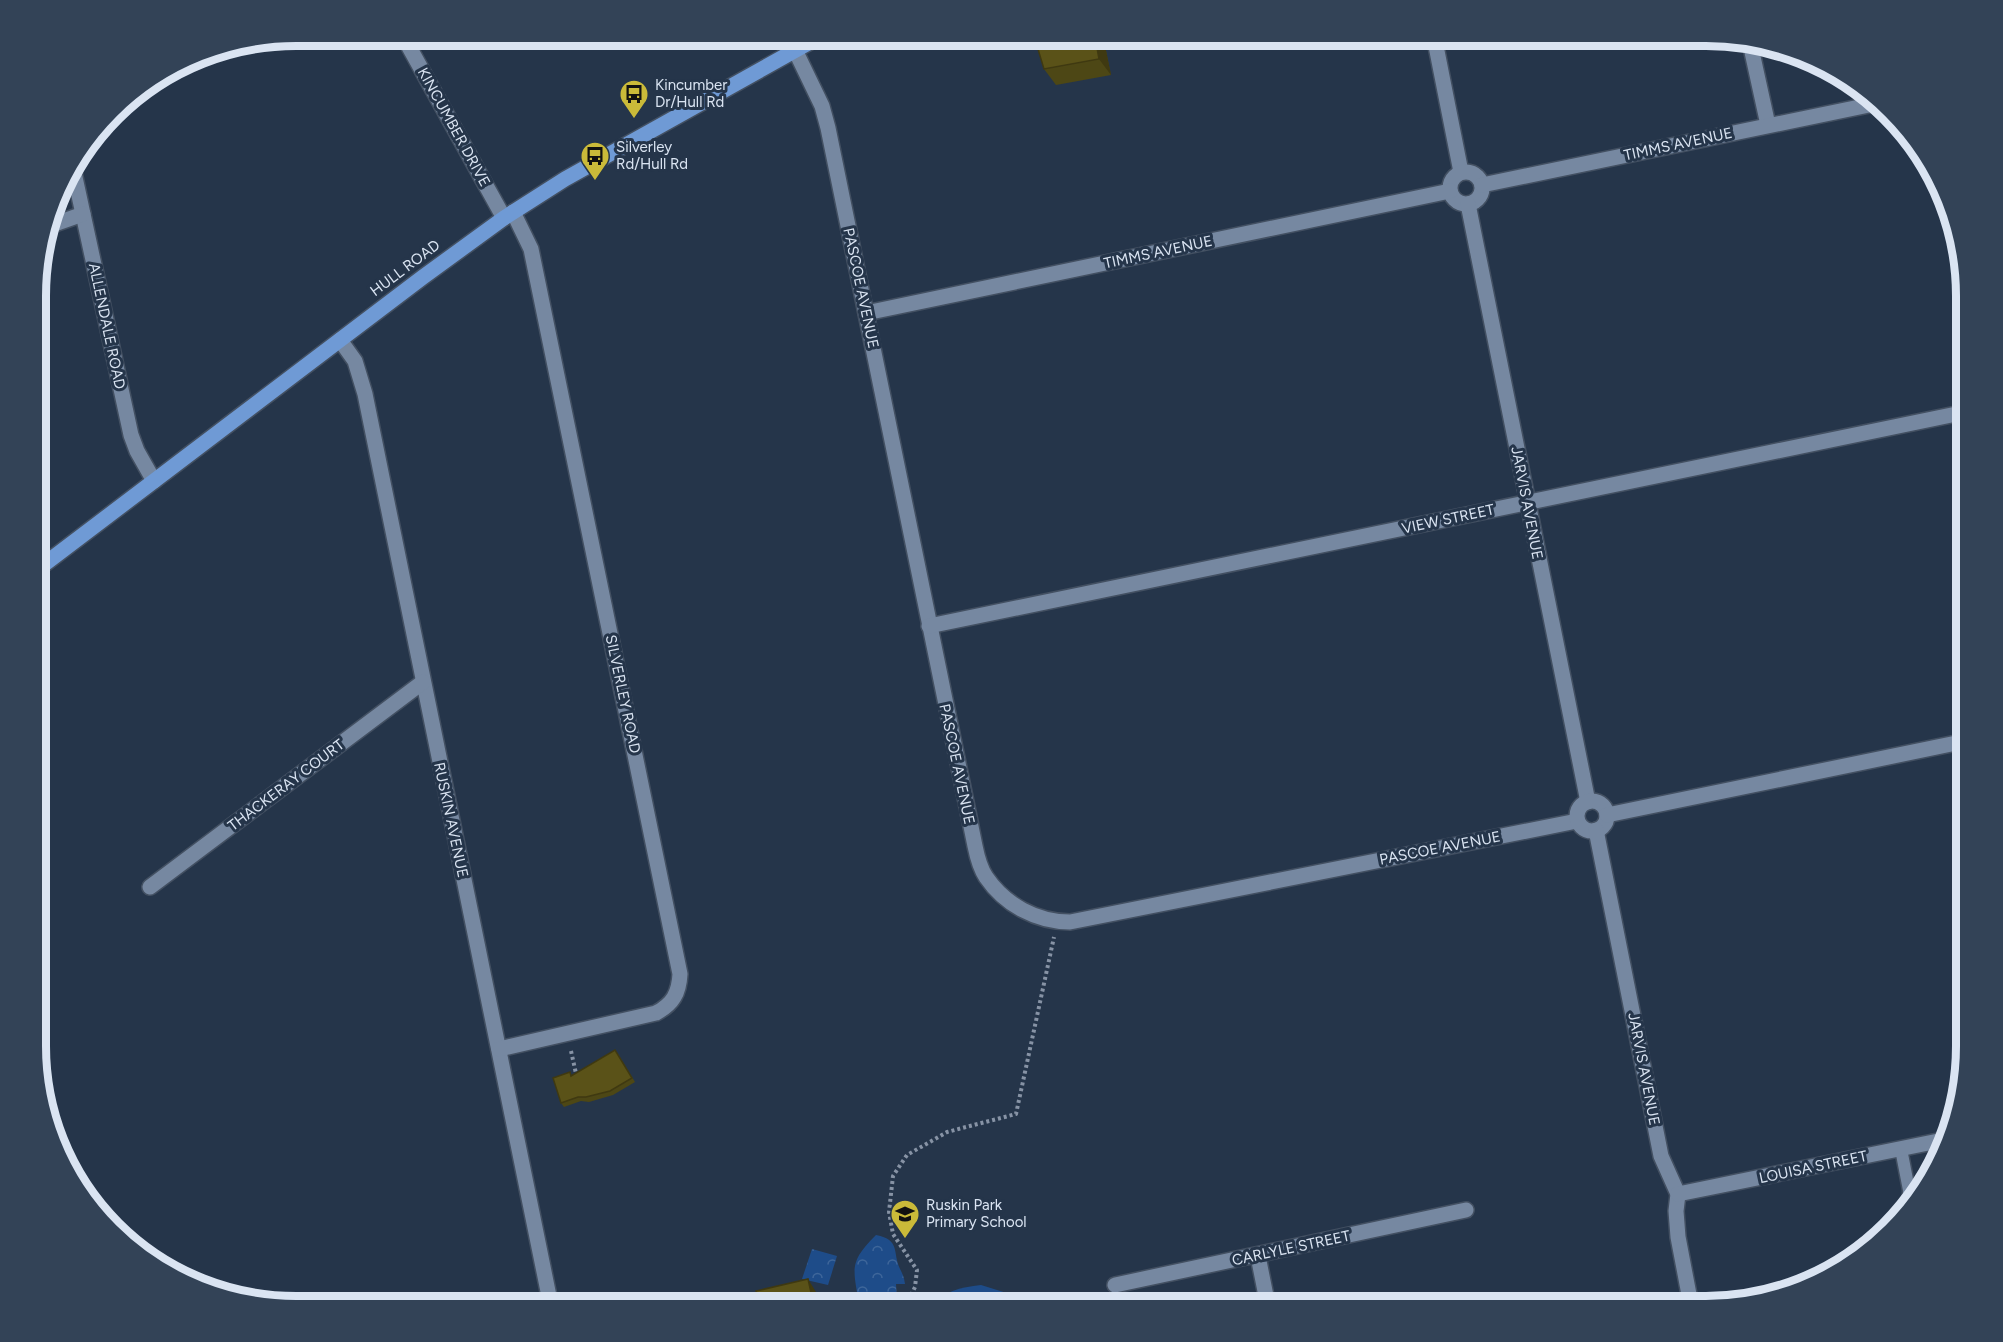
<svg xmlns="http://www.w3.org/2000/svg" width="2003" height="1342" font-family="Figtree,sans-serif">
<defs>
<pattern id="park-crowns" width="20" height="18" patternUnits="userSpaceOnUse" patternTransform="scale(1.5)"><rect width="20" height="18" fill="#1e4c89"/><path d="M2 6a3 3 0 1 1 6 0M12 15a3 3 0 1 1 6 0" fill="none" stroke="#3e669a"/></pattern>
</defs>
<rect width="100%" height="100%" fill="#25354a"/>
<g fill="url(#park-crowns)">
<path d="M 876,1235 C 901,1240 892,1252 900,1269 C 903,1275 904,1277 905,1284 L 896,1284 L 897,1301 L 859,1303 C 853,1268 849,1262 876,1235 Z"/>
<path d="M 812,1249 L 837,1256 L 828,1285 L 802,1279 Z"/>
</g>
<path fill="#1e4c89" d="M 981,1285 L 1010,1294 L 1024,1306 L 928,1306 C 944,1292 960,1287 981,1285 Z"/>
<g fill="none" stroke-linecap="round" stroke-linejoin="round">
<g stroke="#435062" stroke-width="15">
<path id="lane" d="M 1901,1149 L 1909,1190 L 1909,1204"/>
</g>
<g stroke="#435062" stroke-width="18">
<g id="street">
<path d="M 403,36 L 504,218"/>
<path d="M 1434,36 L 1461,172"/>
<path d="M 1750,43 L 1768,125"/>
<path d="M 795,50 L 822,106 L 828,128 L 975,846 C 977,856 980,868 986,877 C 1005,905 1037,922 1070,922 L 1577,821"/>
<path d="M 73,168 L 131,435 L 137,451 L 154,481"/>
<circle cx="1466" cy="188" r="16"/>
<path d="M 1482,185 L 1874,104"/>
<path d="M 1468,204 L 1588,802"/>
<path d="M 49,226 L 83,214"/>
<path d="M 866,313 L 1450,191"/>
<path d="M 340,340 L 355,361 L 365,394 L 551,1306"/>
<path d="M 929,626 L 1966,412"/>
<circle cx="1592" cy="816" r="15"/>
<path d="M 1607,815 L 1966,741"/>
<path d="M 1596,830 L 1661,1156 L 1678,1194 L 1676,1211 L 1678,1237 L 1691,1305"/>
<path d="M 150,887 L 423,682"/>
<path d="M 499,1049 L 656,1013 C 673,1004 679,993 680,974 L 531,249 L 513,212"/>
<path d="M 1678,1194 L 1948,1139"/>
<path d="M 1258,1256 L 1268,1306"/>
<path d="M 1115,1285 L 1466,1210"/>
</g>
</g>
<g stroke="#435062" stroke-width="18">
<path id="primary" d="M 38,569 L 423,277 L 504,218 L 565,179 L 821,36"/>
</g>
<g stroke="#8793a5" stroke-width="4" stroke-dasharray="3 3" stroke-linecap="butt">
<path d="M 571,1051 L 577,1078"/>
<path d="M 906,1306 L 915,1287 L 917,1270 L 893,1234 L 889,1212 L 893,1176 L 907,1155 L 947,1132 L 1016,1114 L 1054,937"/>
</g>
<use href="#lane" stroke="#7688a1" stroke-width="12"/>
<use href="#street" stroke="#7688a1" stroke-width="15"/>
<use href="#primary" stroke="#6f9ad5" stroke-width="15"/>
</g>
<g fill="#4d4715">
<path d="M 1103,36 L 1111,75 L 1056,85 L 1044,69 Z"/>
<path d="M 618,1054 L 635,1082 L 613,1095 L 589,1102 L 581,1101 L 564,1107 L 561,1103 L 572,1075 Z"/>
</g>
<g fill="#3f3911">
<path d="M 1095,36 L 1103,36 L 1111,75 L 1099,59 Z"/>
<path d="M 808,1279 L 816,1292 L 820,1306 L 814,1306 Z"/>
</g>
<g fill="#5a5218" stroke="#3f3911" stroke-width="1.5">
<path d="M 1034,36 L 1095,36 L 1099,59 L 1044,69 Z"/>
<path d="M 615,1050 L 632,1078 L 610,1091 L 586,1097 L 578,1097 L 561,1103 L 553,1078 L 570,1072 L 571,1076 Z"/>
<path d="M 808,1279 L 814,1306 L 727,1306 L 758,1298 L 756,1291 Z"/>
</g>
<defs>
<g id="bus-pin" transform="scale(1.5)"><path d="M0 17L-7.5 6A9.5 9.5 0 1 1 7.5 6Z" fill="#caba39" stroke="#25354a"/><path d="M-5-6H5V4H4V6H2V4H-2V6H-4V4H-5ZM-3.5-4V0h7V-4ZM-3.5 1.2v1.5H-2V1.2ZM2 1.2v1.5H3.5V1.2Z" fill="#111"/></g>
<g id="school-pin" transform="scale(1.5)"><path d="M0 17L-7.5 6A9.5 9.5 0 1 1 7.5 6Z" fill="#caba39" stroke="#25354a"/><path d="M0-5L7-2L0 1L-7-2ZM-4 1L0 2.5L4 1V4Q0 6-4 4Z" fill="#111"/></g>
</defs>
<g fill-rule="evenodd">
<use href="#bus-pin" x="634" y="94"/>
<use href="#bus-pin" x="595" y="156"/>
<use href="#school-pin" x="905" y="1214"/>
</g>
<g text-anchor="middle" stroke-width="6" stroke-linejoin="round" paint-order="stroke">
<g font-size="15" fill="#dae4f2" stroke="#25354a" text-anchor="start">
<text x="655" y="90">Kincumber<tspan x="655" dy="17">Dr/Hull Rd</tspan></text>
<text x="616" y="152">Silverley<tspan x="616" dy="17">Rd/Hull Rd</tspan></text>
<text x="926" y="1210">Ruskin Park<tspan x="926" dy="17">Primary School</tspan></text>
</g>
<g font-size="15" fill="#dae4f2" stroke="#25354a">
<text transform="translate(454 127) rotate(61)" y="5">KINCUMBER DRIVE</text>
<text transform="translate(1678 144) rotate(-12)" y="5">TIMMS AVENUE</text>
<text transform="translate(1158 252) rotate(-12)" y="5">TIMMS AVENUE</text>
<text transform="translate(405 268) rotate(-37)" y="5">HULL ROAD</text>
<text transform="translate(861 288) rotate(78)" y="5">PASCOE AVENUE</text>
<text transform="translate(107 326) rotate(78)" y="5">ALLENDALE ROAD</text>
<text transform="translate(1527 503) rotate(79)" y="5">JARVIS AVENUE</text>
<text transform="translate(1448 519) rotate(-12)" y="5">VIEW STREET</text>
<text transform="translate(623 694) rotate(78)" y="5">SILVERLEY ROAD</text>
<text transform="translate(957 764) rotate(78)" y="5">PASCOE AVENUE</text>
<text transform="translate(286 785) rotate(-37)" y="5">THACKERAY COURT</text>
<text transform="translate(451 820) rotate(78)" y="5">RUSKIN AVENUE</text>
<text transform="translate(1440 848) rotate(-11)" y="5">PASCOE AVENUE</text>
<text transform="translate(1644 1069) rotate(79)" y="5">JARVIS AVENUE</text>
<text transform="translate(1813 1167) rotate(-12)" y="5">LOUISA STREET</text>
<text transform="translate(1291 1248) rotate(-12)" y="5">CARLYLE STREET</text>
</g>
</g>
<path d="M0 0H2003V1342H0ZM296 46H1706A250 250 0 0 1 1956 296V1046A250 250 0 0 1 1706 1296H296A250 250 0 0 1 46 1046V296A250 250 0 0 1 296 46Z" fill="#334357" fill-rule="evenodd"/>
<path fill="none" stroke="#dae4f2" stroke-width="8" d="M296 46H1706A250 250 0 0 1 1956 296V1046A250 250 0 0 1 1706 1296H296A250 250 0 0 1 46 1046V296A250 250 0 0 1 296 46Z"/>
</svg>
